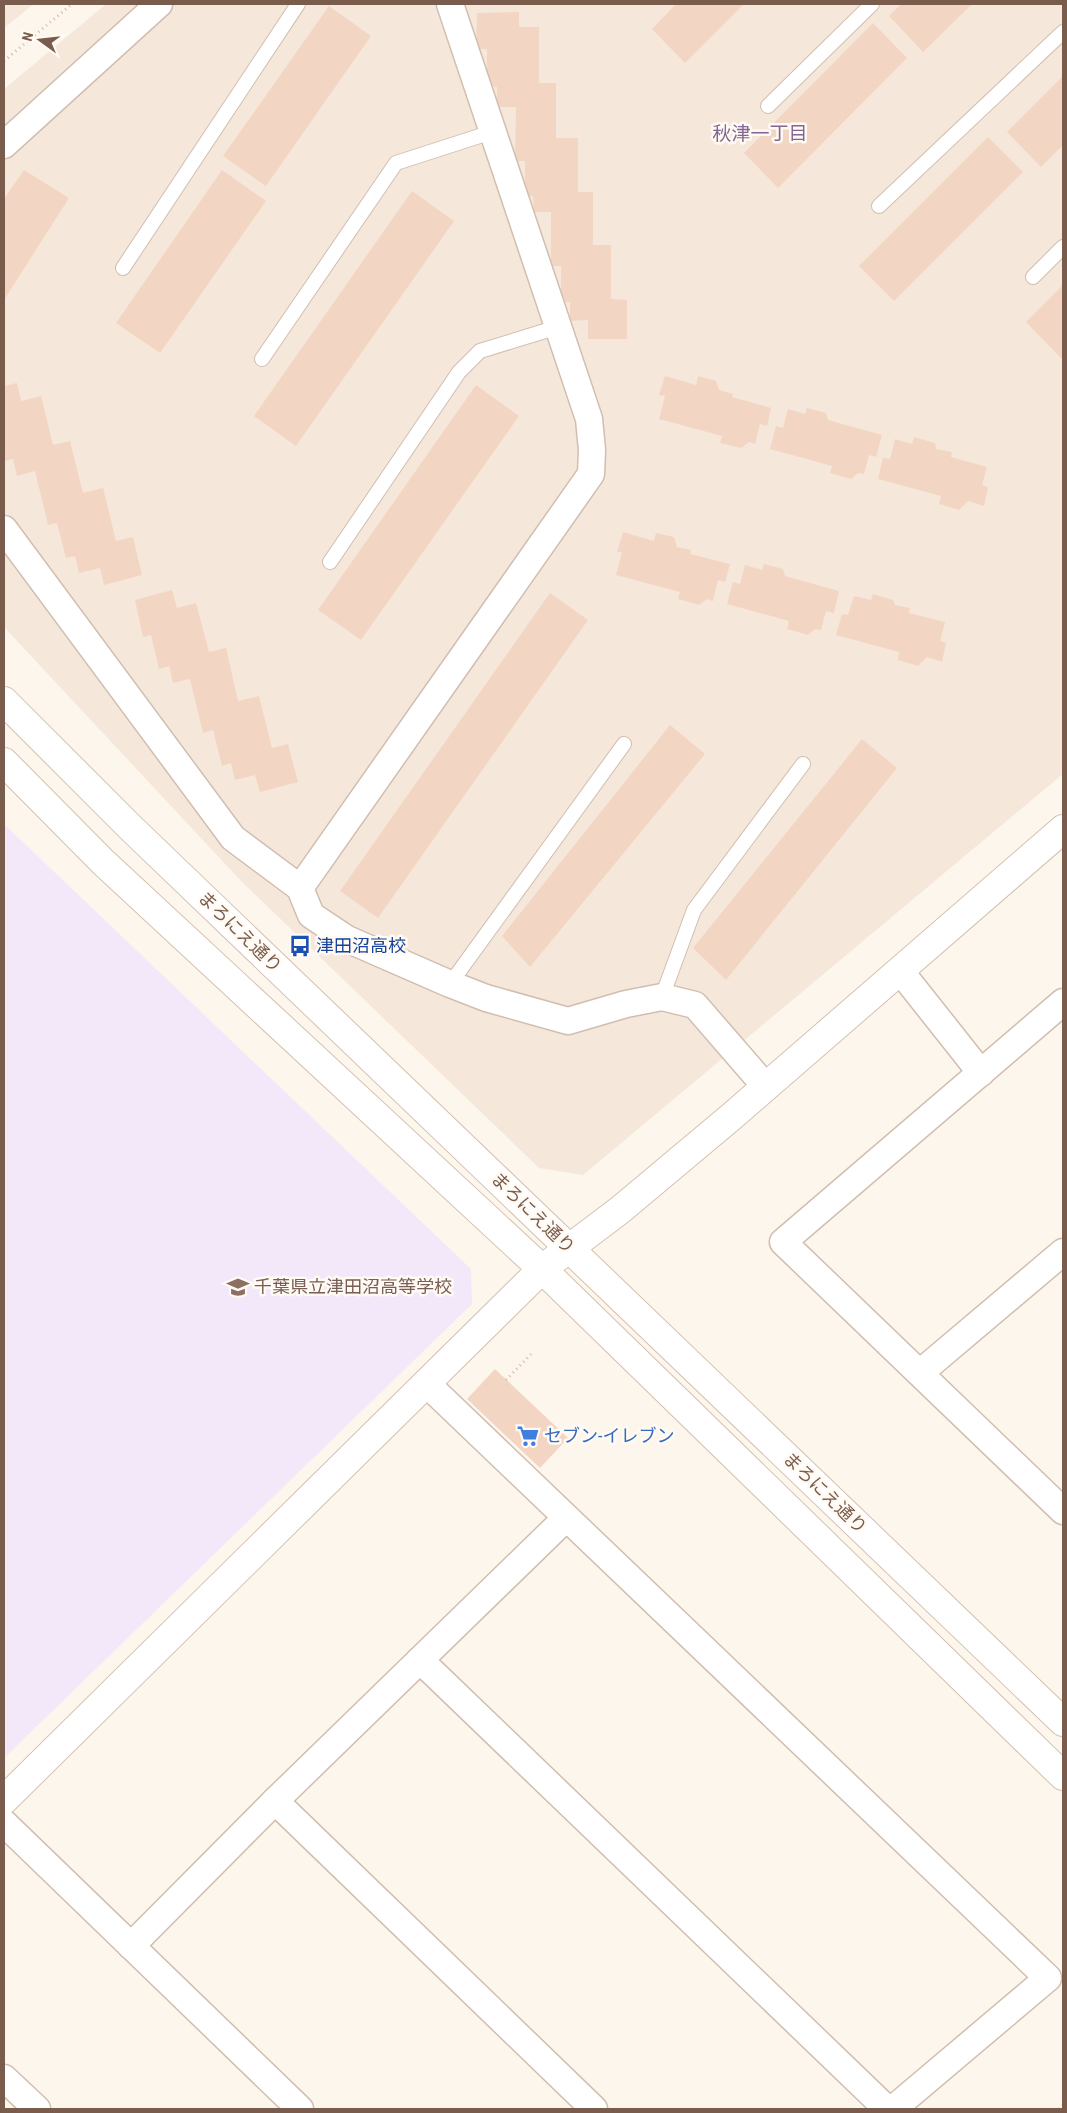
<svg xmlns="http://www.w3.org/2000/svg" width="1067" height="2113" font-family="'Roboto Condensed','Noto Sans JP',sans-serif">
<rect width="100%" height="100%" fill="#fdf6ec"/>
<g fill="#f5e8da">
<path d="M 4,4 L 34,4 L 4,28 Z"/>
<path d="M 106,4 L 1063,4 L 1063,774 L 583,1175 L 539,1168 L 241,881 L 4,627 L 4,89 Z"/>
</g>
<path fill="#f3e8fa" d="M 4,824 L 471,1269 L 472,1304 L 4,1758 Z"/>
<g fill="#f3d5c3">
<path d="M 676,4 L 744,4 L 685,63 L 652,29 Z"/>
<path d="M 901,4 L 972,4 L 923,52 L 889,16 Z"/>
<path d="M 329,6 L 371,36 L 266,186 L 223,156 Z"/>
<path d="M 519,12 L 519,27 L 539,27 L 539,83 L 556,83 L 556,138 L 578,138 L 578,192 L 593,192 L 593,245 L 611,245 L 611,299 L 627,300 L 627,339 L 588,339 L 588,320 L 570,321 L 570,302 L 561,302 L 561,266 L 551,266 L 551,212 L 534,212 L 533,196 L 525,196 L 525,161 L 515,161 L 516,107 L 497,107 L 497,87 L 487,86 L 487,49 L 476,49 L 477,13 Z"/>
<path d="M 873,23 L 907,58 L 778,188 L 744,153 Z"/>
<path d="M 1063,76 L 1063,145 L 1041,167 L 1007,132 Z"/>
<path d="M 988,137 L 1023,172 L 894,301 L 859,266 Z"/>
<path d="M 24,170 L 69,198 L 4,300 L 4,199 Z"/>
<path d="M 222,170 L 266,201 L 160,353 L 116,323 Z"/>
<path d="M 412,191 L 454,221 L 296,446 L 254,416 Z"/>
<path d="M 1063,285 L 1063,360 L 1026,322 Z"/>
<path d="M 665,376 L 696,385 L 698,376 L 716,381 L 719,390 L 733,394 L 732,397 L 771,408 L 767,426 L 760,424 L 755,444 L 749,442 L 741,448 L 720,443 L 722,436 L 659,419 L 665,396 L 659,395 Z"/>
<path d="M 17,383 L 21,401 L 41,396 L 53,445 L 70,441 L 83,493 L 103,488 L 116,541 L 133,537 L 142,575 L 104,585 L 100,568 L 79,573 L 75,556 L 66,558 L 57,523 L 48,525 L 35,471 L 17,476 L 13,459 L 4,461 L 4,386 Z"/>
<path d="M 476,385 L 519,416 L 361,640 L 318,610 Z"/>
<path d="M 807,408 L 826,413 L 828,420 L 882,435 L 876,457 L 869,455 L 864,474 L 858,473 L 851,479 L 830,473 L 832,466 L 770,449 L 776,426 L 783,428 L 788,409 L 805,414 Z"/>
<path d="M 914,437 L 935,443 L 936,449 L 952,452 L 951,457 L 987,467 L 982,485 L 988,487 L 984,506 L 968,501 L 959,510 L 939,504 L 941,496 L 878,479 L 883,458 L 890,459 L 895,439 L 912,444 Z"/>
<path d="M 623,532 L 654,541 L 656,533 L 674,537 L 677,547 L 691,550 L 690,554 L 730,564 L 725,582 L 718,580 L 713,601 L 707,599 L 699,605 L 678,599 L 680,592 L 616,575 L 622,552 L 617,552 Z"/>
<path d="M 764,564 L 783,569 L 785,576 L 839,591 L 834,613 L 826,611 L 821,630 L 815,629 L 808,635 L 787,629 L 789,621 L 727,604 L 733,582 L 740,584 L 745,565 L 762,570 Z"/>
<path d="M 172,590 L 177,608 L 196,603 L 209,652 L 226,648 L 238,701 L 259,696 L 272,748 L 288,744 L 298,782 L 260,792 L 255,775 L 235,780 L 231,763 L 222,766 L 213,730 L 203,733 L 190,679 L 173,683 L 169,666 L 159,669 L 151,635 L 143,637 L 135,600 Z"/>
<path d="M 550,593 L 588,620 L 378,918 L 340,891 Z"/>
<path d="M 873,594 L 893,600 L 895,605 L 910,608 L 909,613 L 945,622 L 940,641 L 946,643 L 942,662 L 927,657 L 918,666 L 898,660 L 899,652 L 836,635 L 842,614 L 848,615 L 854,596 L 871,600 Z"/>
<path d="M 670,725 L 705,754 L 530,967 L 502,936 Z"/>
<path d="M 862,739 L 897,768 L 726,980 L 693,948 Z"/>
<path d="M 495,1369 L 568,1438 L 540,1468 L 467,1399 Z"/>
</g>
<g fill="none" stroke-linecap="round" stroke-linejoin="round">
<g stroke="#d1beb0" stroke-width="16">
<g id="lane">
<path d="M 768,106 L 872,4"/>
<path d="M 879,206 L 1063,32"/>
<path d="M 123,268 L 298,4"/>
<path d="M 1033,277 L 1063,247"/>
<path d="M 262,359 L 396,163 L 492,132"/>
<path d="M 330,562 L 459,372 L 480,351 L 558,327"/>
<path d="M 450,984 L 624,744"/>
<path d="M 662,997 L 694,910 L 803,764"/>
</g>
</g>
<g stroke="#d1beb0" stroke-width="29">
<g id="street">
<path d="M 4,145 L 159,4"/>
<path d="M 4,529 L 233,838 L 300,888 L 311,915 L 347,939 L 450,984 L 486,998 L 568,1021 L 626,1004 L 662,997 L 695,1005 L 766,1087"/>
<path d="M 300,888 L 591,474 L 592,450 L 589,419 L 450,4"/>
<path d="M 901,972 L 981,1073"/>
<path d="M 1063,1002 L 783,1242 L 1063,1511"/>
<path d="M 921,1372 L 1063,1252"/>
<path d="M 427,1384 L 1048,1978 L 893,2109"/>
<path d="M 420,1660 L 887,2109"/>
<path d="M 275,1801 L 594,2109"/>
<path d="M 4,1823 L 300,2109"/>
<path d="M 131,1946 L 275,1801 L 565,1519"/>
<path d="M 4,2078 L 37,2109"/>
</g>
</g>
<g stroke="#d6c0b0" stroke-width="30">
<g id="secondary">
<path d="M 4,701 L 132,829 L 1063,1722"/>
<path d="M 4,762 L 103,862 L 542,1269 L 1063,1776"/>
<path d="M 4,1800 L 542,1269 L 620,1210 L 731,1117 L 1063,829"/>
</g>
</g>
<g stroke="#d9b8a5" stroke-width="3" stroke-dasharray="1 4" stroke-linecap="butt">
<path d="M 4,61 L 72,4"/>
<path d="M 506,1380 L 533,1352"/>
<path d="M 1059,2109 L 1063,2105"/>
</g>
<use href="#lane" stroke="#fff" stroke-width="14"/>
<use href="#street" stroke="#fff" stroke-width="26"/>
<use href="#secondary" stroke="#fff" stroke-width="28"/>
</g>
<defs>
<g id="bus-bare" transform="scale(1.725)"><path d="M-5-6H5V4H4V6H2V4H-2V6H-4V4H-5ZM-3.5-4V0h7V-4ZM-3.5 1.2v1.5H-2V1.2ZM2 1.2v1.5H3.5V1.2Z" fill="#1a4fb4" stroke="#fffaf3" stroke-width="2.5" paint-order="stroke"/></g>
<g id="school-bare" transform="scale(1.725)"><path d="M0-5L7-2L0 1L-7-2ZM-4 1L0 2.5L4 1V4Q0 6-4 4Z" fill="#8d6e63" stroke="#fffaf3" stroke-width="2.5" paint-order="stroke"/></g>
<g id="supermarket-bare" transform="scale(1.725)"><path d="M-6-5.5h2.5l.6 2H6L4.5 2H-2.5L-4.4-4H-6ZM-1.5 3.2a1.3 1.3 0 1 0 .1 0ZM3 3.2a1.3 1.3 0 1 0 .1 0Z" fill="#3f7fe0" stroke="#fffaf3" stroke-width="2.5" paint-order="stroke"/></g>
</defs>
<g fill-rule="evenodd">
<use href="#bus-bare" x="300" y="946"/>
<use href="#school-bare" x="238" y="1287"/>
<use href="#supermarket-bare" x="528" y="1436"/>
</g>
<g text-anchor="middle" stroke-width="5" stroke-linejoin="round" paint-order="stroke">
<g font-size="18" fill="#7a5c4d" stroke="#fffaf3">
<text transform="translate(240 932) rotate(44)" y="6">まろにえ通り</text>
<text transform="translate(533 1213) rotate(44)" y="6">まろにえ通り</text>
<text transform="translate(825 1493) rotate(44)" y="6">まろにえ通り</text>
</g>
<g font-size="18" fill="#164399" stroke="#fffaf3" text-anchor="start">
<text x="316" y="952">津田沼高校</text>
</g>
<g font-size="18" fill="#785e54" stroke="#fffaf3" text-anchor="start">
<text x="254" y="1293">千葉県立津田沼高等学校</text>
</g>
<g font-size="18" fill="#366cbe" stroke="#fffaf3" text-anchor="start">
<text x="544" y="1442">セブン-イレブン</text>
</g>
<g font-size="19" fill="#846695" stroke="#fffaf3">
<text x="760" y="140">秋津一丁目</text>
</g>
</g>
<rect width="1067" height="2113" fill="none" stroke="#7a5c4d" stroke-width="10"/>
<g transform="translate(40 40) rotate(285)" stroke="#fffaf3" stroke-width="4" paint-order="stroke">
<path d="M0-4L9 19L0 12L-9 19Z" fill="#7a5c4d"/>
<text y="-8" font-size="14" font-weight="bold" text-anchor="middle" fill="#7a5c4d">N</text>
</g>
</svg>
